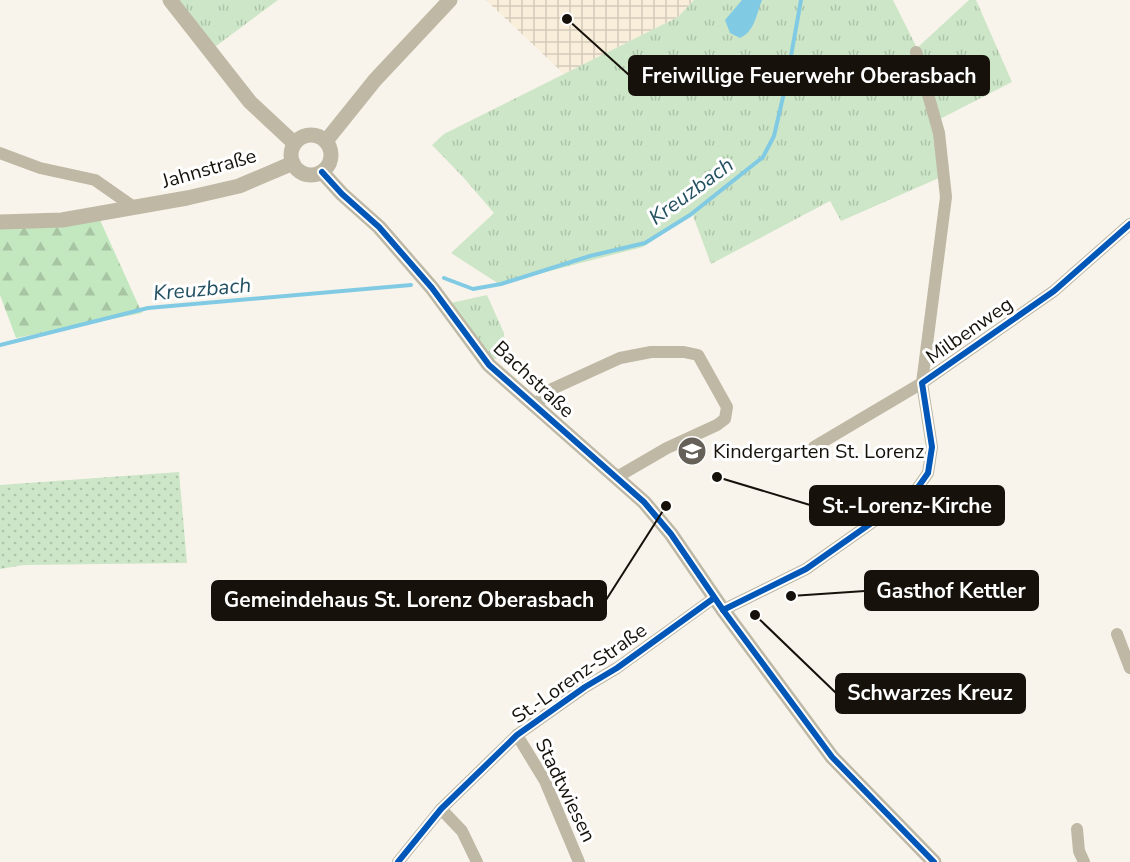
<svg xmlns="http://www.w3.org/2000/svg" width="1130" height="862" font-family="'Nunito Sans',sans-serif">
<defs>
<pattern id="industrial-grid" width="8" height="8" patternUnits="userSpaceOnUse" patternTransform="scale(1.5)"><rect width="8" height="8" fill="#f8eeda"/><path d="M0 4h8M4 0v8" fill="none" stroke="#d4cbba"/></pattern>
<pattern id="grass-tufts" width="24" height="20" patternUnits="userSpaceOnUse" patternTransform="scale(1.5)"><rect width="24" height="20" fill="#cce6c7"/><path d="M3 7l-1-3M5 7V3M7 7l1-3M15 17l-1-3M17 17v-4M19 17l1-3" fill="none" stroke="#aec4aa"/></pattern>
<pattern id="forest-firs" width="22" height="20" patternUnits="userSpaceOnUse" patternTransform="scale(1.5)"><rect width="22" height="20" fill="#c3e7bf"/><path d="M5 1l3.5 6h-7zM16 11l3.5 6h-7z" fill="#a7c5a3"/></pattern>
<pattern id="garden-dots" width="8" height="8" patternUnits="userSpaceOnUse" patternTransform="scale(1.5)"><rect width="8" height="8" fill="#cce6c7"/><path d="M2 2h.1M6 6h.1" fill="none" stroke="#aec4aa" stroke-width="1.8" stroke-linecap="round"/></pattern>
</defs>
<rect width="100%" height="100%" fill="#f9f4eb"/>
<path fill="url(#industrial-grid)" d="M 486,0 L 694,0 L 678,17 L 564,74 Z"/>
<g fill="url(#grass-tufts)">
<path d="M 170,0 L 278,0 L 208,52 Z"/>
<path d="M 694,0 L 893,0 L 917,48 L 969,0 L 976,0 L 1012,82 L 938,120 L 948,174 L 841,221 L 830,201 L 711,264 L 692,213 L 643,247 L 499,284 L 451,253 L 494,213 L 463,177 L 432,145 L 444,134 L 678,17 Z"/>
<path d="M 487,295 L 504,333 L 506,356 L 494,359 L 451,303 Z"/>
</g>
<path fill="url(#forest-firs)" d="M 100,220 L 142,313 L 16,338 L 0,295 L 0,226 Z"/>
<path fill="url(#garden-dots)" d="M 179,472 L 187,563 L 24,565 L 0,569 L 0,485 Z"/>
<path fill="#81cae4" d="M 742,0 L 762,0 C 756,15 755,31 740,38 L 730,33 L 725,20 Z"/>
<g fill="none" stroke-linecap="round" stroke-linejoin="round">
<g stroke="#81cae4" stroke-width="4">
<path d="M 444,278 L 473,289 L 501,284 L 590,256 L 645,243 L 690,215 L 763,157 L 774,136 L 786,84 L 801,0"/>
<path d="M 0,345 L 148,308 L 411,285"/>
</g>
<g stroke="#beb8a5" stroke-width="12">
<path d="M 0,153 L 40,168 L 95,180 L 135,208"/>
<path d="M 535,405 L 552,389 L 620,358 L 651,352 L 684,352 L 698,355 L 727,407 L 725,419 L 717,425 L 667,448 L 617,477"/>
<path d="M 814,447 L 922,383 L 946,197 L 939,133 L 916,52"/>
<path d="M 723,610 L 806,569 L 914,493 L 928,473 L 932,447 L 922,383 L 1054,291 L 1130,224"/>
<path d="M 1117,634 L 1130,668"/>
<path d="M 517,735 L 545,781 L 579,862"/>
<path d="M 441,809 L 462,831 L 477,862"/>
<path d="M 1077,829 L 1079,851 L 1084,862"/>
<path d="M 398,862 L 441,809 L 517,735 L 585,687 L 617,668 L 714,598"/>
</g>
<g stroke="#beb8a5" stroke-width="15">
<path d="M 170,0 L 250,102 L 294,143"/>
<circle cx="311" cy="155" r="20"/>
<path d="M 326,141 L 375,80 L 450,0"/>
<path d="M 322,172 L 342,194 L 379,227 L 432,288 L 489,365 L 644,502 L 671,534 L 723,610 L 832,757 L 934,862"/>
<path d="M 0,222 L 62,220 L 187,198 L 239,186 L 293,163"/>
</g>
<g stroke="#fff" stroke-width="10">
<g id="cycleway">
<path d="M 322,172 L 342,194 L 379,227 L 432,288 L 489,365 L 644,502 L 671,534 L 723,610 L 832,757 L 934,862"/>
<path d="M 723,610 L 806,569 L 914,493 L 928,473 L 932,447 L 922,383 L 1054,291 L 1130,224"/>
<path d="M 398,862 L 441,809 L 517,735 L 585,687 L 617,668 L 714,598"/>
</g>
</g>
<use href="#cycleway" stroke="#0057b8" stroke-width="6"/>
</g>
<defs>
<g id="school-disc" transform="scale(1.5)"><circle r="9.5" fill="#656159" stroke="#fff"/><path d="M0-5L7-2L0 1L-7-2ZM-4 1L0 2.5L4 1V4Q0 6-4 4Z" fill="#fff"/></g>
</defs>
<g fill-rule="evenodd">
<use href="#school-disc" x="692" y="451"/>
</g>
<g text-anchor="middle" stroke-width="6" stroke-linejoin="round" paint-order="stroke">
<g font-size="20" fill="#16120b" stroke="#fff">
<text transform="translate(209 168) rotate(-16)" y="7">Jahnstraße</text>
<text transform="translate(969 330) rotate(-35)" y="7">Milbenweg</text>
<text transform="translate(534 379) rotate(43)" y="7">Bachstraße</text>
<text transform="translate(579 673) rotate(-35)" y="7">St.-Lorenz-Straße</text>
<text transform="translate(566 790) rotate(64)" y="7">Stadtwiesen</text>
</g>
<g font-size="20" fill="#16120b" stroke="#fff" text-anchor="start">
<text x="713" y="458">Kindergarten St. Lorenz</text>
</g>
<g font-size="21" font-style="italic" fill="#245162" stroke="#fff">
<text transform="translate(691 191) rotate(-36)" y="7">Kreuzbach</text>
<text transform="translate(202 289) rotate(-5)" y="7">Kreuzbach</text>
</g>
</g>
<path fill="none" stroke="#16120b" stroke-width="2" d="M567 19L629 75M717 477L810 505M791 596L865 591M666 506L606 600M755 615L836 693"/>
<g fill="#16120b" stroke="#fff" stroke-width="2">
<circle cx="567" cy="19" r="6"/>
<circle cx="717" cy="477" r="6"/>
<circle cx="791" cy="596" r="6"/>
<circle cx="666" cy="506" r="6"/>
<circle cx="755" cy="615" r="6"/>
</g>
<g fill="#16120b" stroke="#16120b" stroke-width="2">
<rect x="629" y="56" width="360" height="39" rx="6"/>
<rect x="810" y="486" width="194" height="39" rx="6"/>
<rect x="865" y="571" width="173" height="39" rx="6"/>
<rect x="212" y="581" width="394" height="39" rx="6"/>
<rect x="836" y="674" width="189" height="39" rx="6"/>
</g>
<g font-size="21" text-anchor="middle" font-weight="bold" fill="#fff">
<text x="809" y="83">Freiwillige Feuerwehr Oberasbach</text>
<text x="907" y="513">St.-Lorenz-Kirche</text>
<text x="951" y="598">Gasthof Kettler</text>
<text x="409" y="607">Gemeindehaus St. Lorenz Oberasbach</text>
<text x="930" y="700">Schwarzes Kreuz</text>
</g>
</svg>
